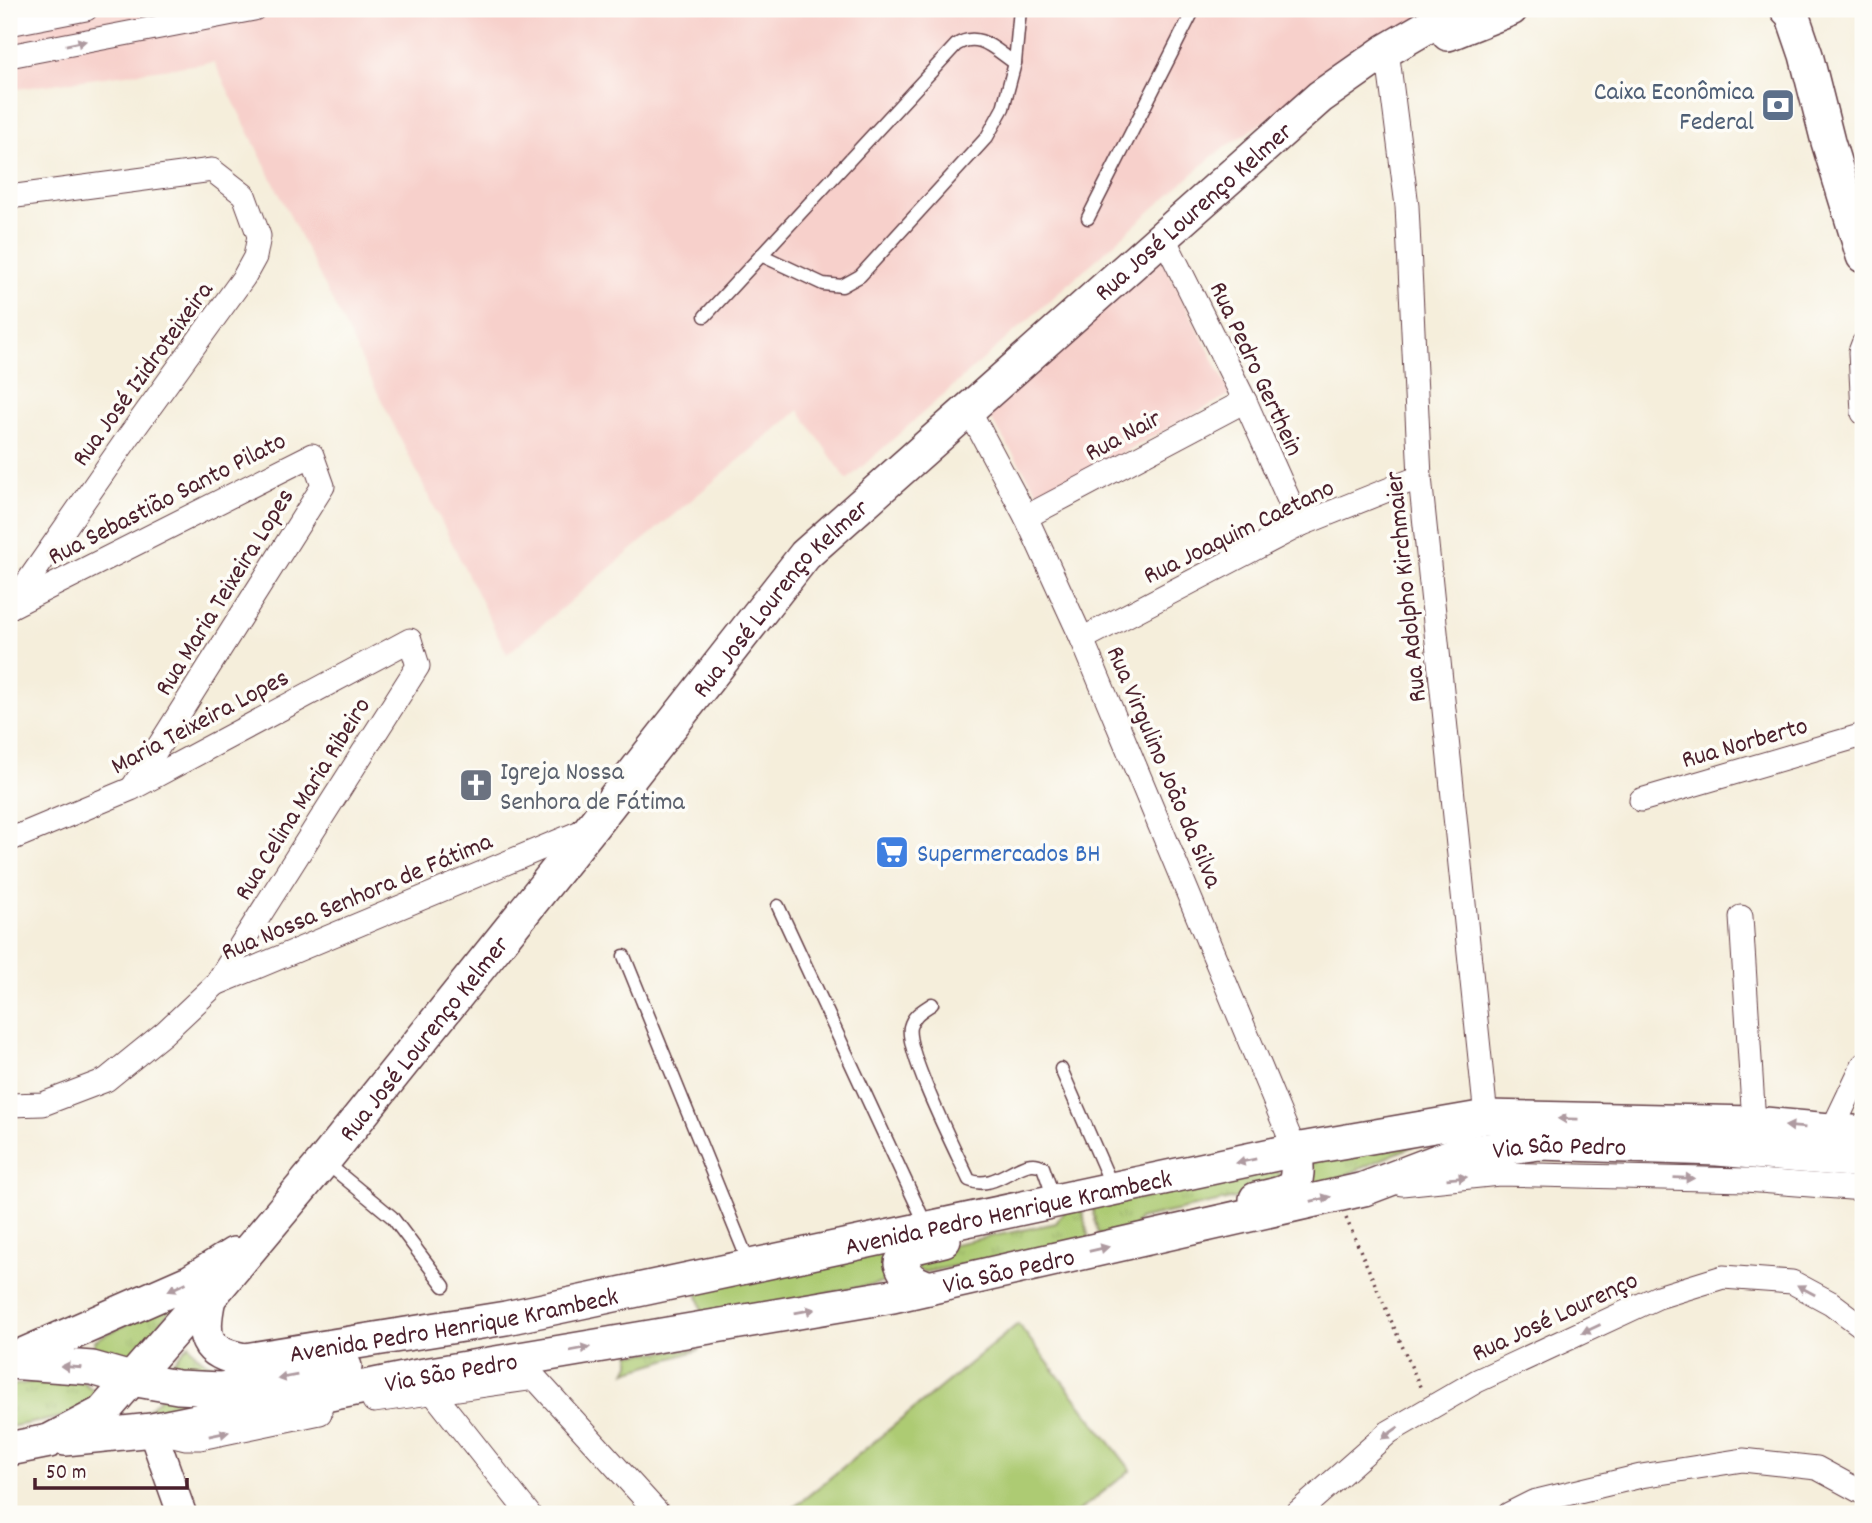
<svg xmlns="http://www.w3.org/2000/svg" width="1872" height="1523" font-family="Dekko,sans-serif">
<defs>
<pattern id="grass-tufts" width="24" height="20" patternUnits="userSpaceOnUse" patternTransform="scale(1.75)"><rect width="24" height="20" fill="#adcb73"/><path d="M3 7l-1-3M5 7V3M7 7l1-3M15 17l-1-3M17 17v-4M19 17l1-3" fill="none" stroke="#96ae64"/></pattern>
</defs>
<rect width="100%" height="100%" fill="#fdfcf7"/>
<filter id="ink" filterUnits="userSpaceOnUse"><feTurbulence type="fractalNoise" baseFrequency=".0143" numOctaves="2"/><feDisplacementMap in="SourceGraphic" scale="14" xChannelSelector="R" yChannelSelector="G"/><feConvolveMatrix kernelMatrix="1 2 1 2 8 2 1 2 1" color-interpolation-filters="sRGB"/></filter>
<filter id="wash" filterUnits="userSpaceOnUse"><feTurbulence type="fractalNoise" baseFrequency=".00686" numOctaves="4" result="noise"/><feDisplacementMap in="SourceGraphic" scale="28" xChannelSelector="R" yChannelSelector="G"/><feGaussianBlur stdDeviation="1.57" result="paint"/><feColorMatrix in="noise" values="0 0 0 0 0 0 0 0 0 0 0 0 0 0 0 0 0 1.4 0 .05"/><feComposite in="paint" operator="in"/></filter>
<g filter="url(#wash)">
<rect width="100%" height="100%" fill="#f5eedb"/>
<g fill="#f7d0cb">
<path d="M 9,9 L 1441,9 L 1412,23 L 1214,155 L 847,480 L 799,410 L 507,654 L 214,62 L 9,90 Z"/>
<path d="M 1162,259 L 1231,394 L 1041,497 L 985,410 Z"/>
</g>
<g fill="url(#grass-tufts)" stroke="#7c754f" stroke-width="2">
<path d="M 1443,1133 L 1313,1189 L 1307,1157 Z"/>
<path d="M 1274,1170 L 1283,1176 L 1277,1189 L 1139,1219 L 1133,1230 L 1099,1237 L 1091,1202 Z"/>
<path d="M 1081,1205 L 1089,1239 L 926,1272 L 917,1269 L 920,1251 L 1056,1223 L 1066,1208 Z"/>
<path d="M 180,1297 L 132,1362 L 99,1356 L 94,1347 L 95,1340 Z"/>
<path d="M 189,1344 C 202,1367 219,1368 244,1370 L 204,1377 L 170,1372 L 169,1367 Z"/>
<path d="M 699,1349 L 699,1350 L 626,1372 L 630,1364 L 630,1354 Z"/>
<path d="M 39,1381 L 83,1382 L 98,1394 L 85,1413 L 9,1427 L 9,1386 Z"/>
<path d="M 163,1396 L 226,1400 L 138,1418 Z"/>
</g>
<g fill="#adcb73" stroke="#7c754f" stroke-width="2">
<path d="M 884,1249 L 892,1281 L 704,1317 L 696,1287 Z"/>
<path d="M 1018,1324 L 1131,1470 L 1075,1514 L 795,1514 L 792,1509 Z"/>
</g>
</g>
<g filter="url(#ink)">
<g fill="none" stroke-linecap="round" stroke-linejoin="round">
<g stroke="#643e45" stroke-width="15">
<g id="service">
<path d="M 1088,218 L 1194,9"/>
<path d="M 761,255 L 823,284 L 842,286 L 860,276 L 987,137 L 1003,108 L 1015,63 L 1020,9"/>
<path d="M 705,316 L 956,45 C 979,30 995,50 1015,63"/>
<path d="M 778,906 L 926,1225"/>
<path d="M 624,956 L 749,1263"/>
<path d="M 932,1004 C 923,1010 913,1015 910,1027 C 905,1051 956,1152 969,1180 C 997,1193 1022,1153 1043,1167 L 1055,1201"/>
<path d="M 1061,1069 L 1112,1186"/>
<path d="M 324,1161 L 392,1217 L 444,1286"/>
</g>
</g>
<g stroke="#643e45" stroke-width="25">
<g id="minor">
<path d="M 9,24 L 86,9"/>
<path d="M 1387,50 L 1407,206 L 1420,477 L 1486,1117"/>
<path d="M 9,56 L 254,9"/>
<path d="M 9,197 L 212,170 L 244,195 L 259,236 L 255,257 L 244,277 L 129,436 L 10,607"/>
<path d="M 1163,236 L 1245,401 L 1300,525"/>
<path d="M 1863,344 L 1860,352 L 1863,413"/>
<path d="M 969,410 L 1026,517 L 1082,639 L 1295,1150"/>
<path d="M 1026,517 L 1245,401"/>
<path d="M 12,606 L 312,455 L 323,486 L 133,787"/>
<path d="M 1082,639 L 1300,525 L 1420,477"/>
<path d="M 1641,800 L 1863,735"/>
<path d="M 9,840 L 131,789 L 410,640 L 418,666 L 216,984"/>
<path d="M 1741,917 L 1754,1123"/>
<path d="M 9,1105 L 43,1104 L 106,1080 L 164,1033 L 216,984 L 585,830"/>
<path d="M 1832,1130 L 1863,1065"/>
<path d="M 1402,1184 L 1499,1174 L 1746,1180 L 1863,1189"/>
<path d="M 434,1394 L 529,1514"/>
<path d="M 374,1401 L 535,1378 L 659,1514"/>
<path d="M 165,1433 L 186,1438 L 200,1438 L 320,1413"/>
<path d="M 1296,1514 L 1389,1432 L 1477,1381 L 1658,1297 L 1723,1277 L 1792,1282 L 1831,1303 L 1863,1327"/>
<path d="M 1509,1514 L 1533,1502 L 1641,1476 L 1743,1460 L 1817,1468 L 1863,1493"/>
</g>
</g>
<g stroke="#643e45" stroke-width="31">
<path id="tertiary" d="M 152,1430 L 182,1514"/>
</g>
<g stroke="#643e45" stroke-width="36">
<g id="secondary">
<path d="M 1787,9 L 1792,14 L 1806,55 L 1828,142 L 1863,256"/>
<path d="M 1448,34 L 1511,9"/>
<path d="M 1256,1199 C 1292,1191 1302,1191 1295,1150"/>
<path d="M 929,1288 C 914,1282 906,1279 901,1263 L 911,1248 L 944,1240"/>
<path id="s1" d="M 209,1298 C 201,1336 203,1353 245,1360 L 506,1318 L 1295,1150 L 1486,1117 L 1754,1123 L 1863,1133"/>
<path d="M 11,1360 L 191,1281 L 234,1254"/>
<path d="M 9,1362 L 92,1368 L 131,1379 L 178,1387 L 221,1389 L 345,1367"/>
<path id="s2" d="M 65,1439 L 152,1430 L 419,1376 L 893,1296 L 1364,1189 L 1456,1154 L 1540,1143 L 1717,1149 L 1863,1161"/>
<path id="s3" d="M 9,1449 L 49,1441 L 102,1413 L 185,1318 L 209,1298 L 324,1161 L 591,828 L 805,555 L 1320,97 L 1387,50 L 1430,25 L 1469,9"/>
</g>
</g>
<path stroke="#643e45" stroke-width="3.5" stroke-dasharray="2 5" stroke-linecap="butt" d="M 1346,1218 L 1422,1391"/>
<use href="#service" stroke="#fff" stroke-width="12"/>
<use href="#minor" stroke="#fff" stroke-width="23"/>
<use href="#tertiary" stroke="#fff" stroke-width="28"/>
<use href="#secondary" stroke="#fff" stroke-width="33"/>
</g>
<defs><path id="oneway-solid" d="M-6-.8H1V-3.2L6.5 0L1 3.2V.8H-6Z" transform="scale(1.75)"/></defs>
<g fill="#ae9aa0">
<use href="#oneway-solid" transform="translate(76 43) rotate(-11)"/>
<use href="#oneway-solid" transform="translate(1568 1119) rotate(-179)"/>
<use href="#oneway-solid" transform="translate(1795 1127) rotate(-175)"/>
<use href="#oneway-solid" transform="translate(1246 1161) rotate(168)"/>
<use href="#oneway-solid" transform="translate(1457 1178) rotate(-5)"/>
<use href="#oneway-solid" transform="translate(1684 1178) rotate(2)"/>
<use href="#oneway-solid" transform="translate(1321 1199) rotate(-13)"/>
<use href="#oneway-solid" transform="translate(1099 1249) rotate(-13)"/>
<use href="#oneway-solid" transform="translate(177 1287) rotate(155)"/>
<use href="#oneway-solid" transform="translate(1806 1290) rotate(-151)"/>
<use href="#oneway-solid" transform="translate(805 1311) rotate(-10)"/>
<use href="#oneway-solid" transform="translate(1591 1329) rotate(155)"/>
<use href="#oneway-solid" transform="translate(580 1349) rotate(-10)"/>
<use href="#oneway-solid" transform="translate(71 1367) rotate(-176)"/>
<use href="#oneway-solid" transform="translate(287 1377) rotate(170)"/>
<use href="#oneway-solid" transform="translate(1390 1433) rotate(145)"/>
<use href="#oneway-solid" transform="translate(219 1434) rotate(-12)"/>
</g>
</g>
<defs>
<g id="bank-square" transform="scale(1.75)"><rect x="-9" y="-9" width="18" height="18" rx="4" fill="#5c6f8a" stroke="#fdfcf7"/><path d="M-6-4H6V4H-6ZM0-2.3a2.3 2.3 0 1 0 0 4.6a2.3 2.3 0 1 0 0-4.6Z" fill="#fff"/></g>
<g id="church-square" transform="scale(1.75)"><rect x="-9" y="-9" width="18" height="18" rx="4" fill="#6b7280" stroke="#fdfcf7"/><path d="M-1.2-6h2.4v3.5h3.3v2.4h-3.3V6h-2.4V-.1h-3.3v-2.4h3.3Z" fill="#fff"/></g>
<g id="supermarket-square" transform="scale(1.75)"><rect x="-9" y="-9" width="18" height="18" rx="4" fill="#3f7fe0" stroke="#fdfcf7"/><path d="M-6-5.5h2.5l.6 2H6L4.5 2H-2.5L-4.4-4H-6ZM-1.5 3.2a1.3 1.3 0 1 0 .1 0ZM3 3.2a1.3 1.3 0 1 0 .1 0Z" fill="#fff"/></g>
</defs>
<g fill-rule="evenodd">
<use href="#bank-square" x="1778" y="105"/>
<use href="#church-square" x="476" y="785"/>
<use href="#supermarket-square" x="892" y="852"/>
</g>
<g text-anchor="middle" stroke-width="7" stroke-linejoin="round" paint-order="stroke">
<g font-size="26" fill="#4e5e75" stroke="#fdfcf7" text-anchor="end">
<text x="1754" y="99">Caixa Econômica<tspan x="1754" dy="30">Federal</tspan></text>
</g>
<g font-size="26" fill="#4a1f2b" stroke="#fdfcf7">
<text dy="9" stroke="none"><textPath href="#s3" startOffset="1729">Rua José Lourenço Kelmer</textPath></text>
<text transform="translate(1258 368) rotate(65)" y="9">Rua Pedro Gerthein</text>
<text transform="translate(141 373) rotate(-54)" y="9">Rua José Izidroteixeira</text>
<text transform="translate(1122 434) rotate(-28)" y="9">Rua Nair</text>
<text transform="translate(166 497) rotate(-27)" y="9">Rua Sebastião Santo Pilato</text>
<text transform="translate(1238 530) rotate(-26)" y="9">Rua Joaquim Caetano</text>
<text transform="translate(1404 587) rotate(-96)" y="9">Rua Adolpho Kirchmaier</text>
<text transform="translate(223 591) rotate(-58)" y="9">Rua Maria Teixeira Lopes</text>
<text dy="9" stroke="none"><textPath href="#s3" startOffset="1162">Rua José Lourenço Kelmer</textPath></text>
<text transform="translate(199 720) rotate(-28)" y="9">Maria Teixeira Lopes</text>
<text transform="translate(1744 741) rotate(-16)" y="9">Rua Norberto</text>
<text transform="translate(1166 766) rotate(67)" y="9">Rua Virgulino João da Silva</text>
<text transform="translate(301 798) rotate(-58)" y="9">Rua Celina Maria Ribeiro</text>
<text transform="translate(356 895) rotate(-23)" y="9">Rua Nossa Senhora de Fátima</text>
<text dy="9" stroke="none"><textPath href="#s3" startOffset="595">Rua José Lourenço Kelmer</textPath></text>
<text dy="9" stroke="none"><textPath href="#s2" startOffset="1526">Via São Pedro</textPath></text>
<text dy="9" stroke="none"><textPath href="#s1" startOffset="864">Avenida Pedro Henrique Krambeck</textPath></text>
<text dy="9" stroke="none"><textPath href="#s2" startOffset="959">Via São Pedro</textPath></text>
<text transform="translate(1554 1315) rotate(-25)" y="9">Rua José Lourenço</text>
<text dy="9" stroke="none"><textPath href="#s1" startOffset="298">Avenida Pedro Henrique Krambeck</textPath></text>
<text dy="9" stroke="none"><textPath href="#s2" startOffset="392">Via São Pedro</textPath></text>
</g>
<g font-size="26" fill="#5b616d" stroke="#fdfcf7" text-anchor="start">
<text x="500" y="779">Igreja Nossa<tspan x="500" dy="30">Senhora de Fátima</tspan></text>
</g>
<g font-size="26" fill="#366cbe" stroke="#fdfcf7" text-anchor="start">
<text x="917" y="861">Supermercados BH</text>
</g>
</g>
<rect width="1872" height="1523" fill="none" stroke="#fdfcf7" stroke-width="35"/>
<path d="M35 1478v10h152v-10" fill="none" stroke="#4a1f2b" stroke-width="3.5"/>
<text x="46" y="1478" font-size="21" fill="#4a1f2b" stroke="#fdfcf7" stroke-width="5" paint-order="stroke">50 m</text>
</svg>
